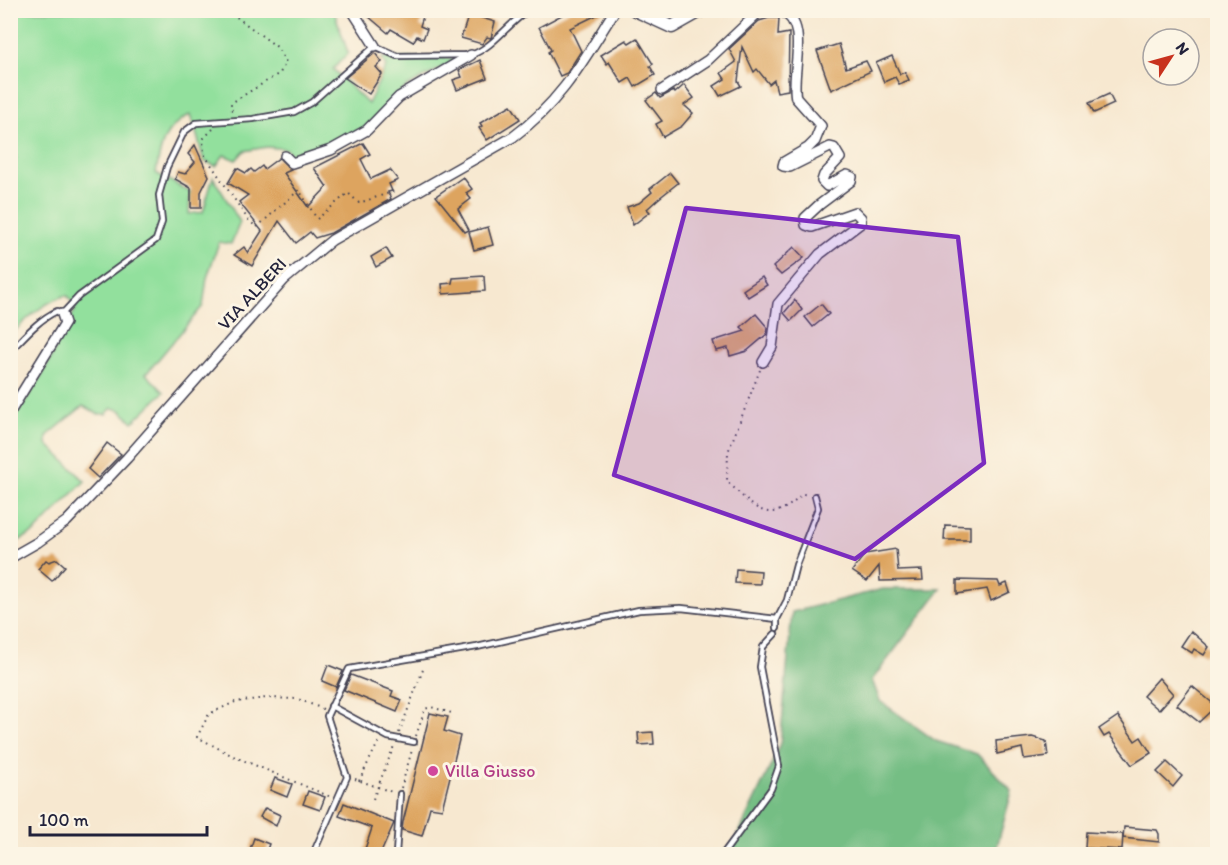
<svg xmlns="http://www.w3.org/2000/svg" width="1228" height="865" font-family="Itim,sans-serif">
<rect width="100%" height="100%" fill="#fcf5e5"/>
<filter id="ink" filterUnits="userSpaceOnUse"><feTurbulence type="fractalNoise" baseFrequency=".0167" numOctaves="2"/><feDisplacementMap in="SourceGraphic" scale="12" xChannelSelector="R" yChannelSelector="G"/><feConvolveMatrix kernelMatrix="1 2 1 2 8 2 1 2 1" color-interpolation-filters="sRGB"/></filter>
<filter id="wash" filterUnits="userSpaceOnUse"><feTurbulence type="fractalNoise" baseFrequency=".008" numOctaves="4" result="noise"/><feDisplacementMap in="SourceGraphic" scale="24" xChannelSelector="R" yChannelSelector="G"/><feGaussianBlur stdDeviation="1.35" result="paint"/><feColorMatrix in="noise" values="0 0 0 0 0 0 0 0 0 0 0 0 0 0 0 0 0 1.4 0 .05"/><feComposite in="paint" operator="in"/></filter>
<g filter="url(#wash)">
<rect width="100%" height="100%" fill="#f7e8d0"/>
<path fill="#92e09d" stroke="#5a816c" stroke-width="1.5" d="M 11,11 L 334,11 L 348,53 L 333,69 L 368,104 L 386,67 L 382,58 L 460,58 L 406,87 L 365,128 L 294,160 L 287,149 L 267,147 L 244,151 L 236,160 L 224,155 L 216,166 L 204,161 L 191,114 C 163,129 161,144 156,173 L 190,192 L 189,214 L 203,212 L 213,177 L 240,222 L 231,244 L 219,242 L 207,278 L 203,306 L 146,374 L 164,392 L 133,422 L 120,410 L 112,408 L 106,414 L 98,414 L 83,406 L 47,436 L 47,444 L 85,481 L 35,532 L 11,545 L 11,423 L 41,377 L 76,308 L 67,295 C 44,302 27,318 11,335 L 10,175 L 16,158 L 10,143 Z"/>
<path fill="#75be84" stroke="#4c7060" stroke-width="1.5" d="M 883,589 L 941,589 L 872,680 L 880,701 L 936,741 L 977,754 L 1012,791 L 995,854 L 729,854 L 780,746 L 792,612 Z"/>
<g id="blocks">
<g fill="#dda45f">
<path d="M 361,10 L 425,10 L 420,26 L 427,29 L 423,39 L 417,36 L 413,42 L 391,29 L 388,33 Z"/>
<path d="M 571,10 L 607,10 L 570,28 L 581,51 L 567,73 L 560,76 L 548,52 L 551,50 L 539,27 Z"/>
<path d="M 469,14 L 495,22 L 491,38 L 487,37 L 482,44 L 461,38 Z"/>
<path d="M 769,18 L 779,18 L 778,35 L 789,33 L 788,90 L 777,92 L 774,80 L 769,84 L 757,69 L 754,72 L 742,47 L 738,81 L 741,86 L 720,96 L 714,86 L 725,79 L 721,73 L 736,62 L 729,49 L 759,21 Z"/>
<path d="M 637,38 L 653,64 L 650,66 L 655,75 L 635,87 L 630,78 L 622,83 L 609,62 L 607,64 L 601,55 L 626,40 L 629,43 Z"/>
<path d="M 839,44 L 846,68 L 866,61 L 871,71 L 831,90 L 817,51 Z"/>
<path d="M 375,53 L 382,62 L 376,67 L 382,74 L 369,94 L 345,78 Z"/>
<path d="M 892,56 L 900,74 L 905,72 L 909,80 L 899,84 L 895,77 L 884,82 L 876,63 Z"/>
<path d="M 480,60 L 487,78 L 457,90 L 453,80 L 462,77 L 459,70 Z"/>
<path d="M 684,85 L 694,98 L 684,105 L 693,113 L 682,126 L 663,137 L 656,124 L 662,121 L 646,100 L 656,93 L 660,98 L 673,91 L 675,93 Z"/>
<path d="M 1109,94 L 1114,104 L 1094,113 L 1089,103 Z"/>
<path d="M 511,105 L 520,119 L 487,140 L 479,128 L 482,126 L 480,123 Z"/>
<path d="M 363,143 L 370,154 L 361,159 L 371,179 L 390,170 L 398,180 L 389,184 L 392,191 L 388,192 L 391,199 L 331,233 L 315,238 L 310,232 L 296,243 L 279,221 L 252,266 L 234,255 L 244,247 L 248,253 L 262,231 L 239,202 L 248,195 L 228,183 L 237,168 L 246,173 L 251,169 L 254,172 L 262,166 L 264,169 L 279,158 L 291,170 L 284,173 L 308,207 L 327,187 L 314,168 Z"/>
<path d="M 195,145 L 209,176 L 201,192 L 201,208 L 191,208 L 191,188 L 175,179 L 178,172 L 185,174 L 195,162 L 188,154 Z"/>
<path d="M 670,173 L 678,183 L 658,199 L 647,209 L 650,212 L 633,225 L 627,207 L 639,203 L 652,192 L 650,189 Z"/>
<path d="M 463,177 L 472,189 L 466,193 L 471,199 L 458,209 L 469,230 L 465,232 L 436,196 Z"/>
<path d="M 488,227 L 493,245 L 474,250 L 469,232 Z"/>
<path d="M 794,247 L 804,258 L 781,275 L 773,267 Z"/>
<path d="M 386,248 L 392,258 L 376,267 L 371,257 Z"/>
<path d="M 484,276 L 485,291 L 443,294 L 442,284 L 452,283 L 453,278 Z"/>
<path d="M 762,277 L 767,285 L 748,297 L 743,290 Z"/>
<path d="M 795,300 L 802,310 L 791,321 L 784,313 Z"/>
<path d="M 821,304 L 829,314 L 813,327 L 805,317 Z"/>
<path d="M 756,314 L 768,328 L 767,334 L 747,351 L 730,356 L 728,348 L 716,351 L 713,341 L 745,331 L 741,327 Z"/>
<path d="M 107,443 L 121,454 L 98,478 L 88,469 Z"/>
<path d="M 945,525 L 970,526 L 970,540 L 944,540 Z"/>
<path d="M 896,549 L 898,571 L 922,570 L 923,580 L 880,581 L 879,566 L 867,581 L 852,571 L 865,554 Z"/>
<path d="M 57,559 L 65,566 L 52,581 L 38,569 L 46,560 L 49,562 Z"/>
<path d="M 736,569 L 761,571 L 760,584 L 735,583 Z"/>
<path d="M 957,580 L 998,581 L 1000,586 L 1007,583 L 1010,592 L 991,601 L 987,589 L 957,594 Z"/>
<path d="M 1191,631 L 1209,647 L 1204,655 L 1194,649 L 1192,653 L 1181,646 Z"/>
<path d="M 328,665 L 343,671 L 336,687 L 322,681 Z"/>
<path d="M 351,675 L 393,691 L 391,696 L 402,700 L 397,712 L 344,690 Z"/>
<path d="M 1159,678 L 1173,694 L 1159,710 L 1143,696 Z"/>
<path d="M 1192,686 L 1216,706 L 1199,722 L 1177,705 Z"/>
<path d="M 430,713 L 448,717 L 444,731 L 460,736 L 442,809 L 430,807 L 422,836 L 402,830 L 403,822 Z"/>
<path d="M 1118,716 L 1135,741 L 1141,737 L 1151,753 L 1132,765 L 1109,734 L 1104,737 L 1099,729 Z"/>
<path d="M 653,732 L 654,744 L 639,745 L 638,733 Z"/>
<path d="M 1032,737 L 1046,741 L 1048,756 L 1024,759 L 1022,748 L 997,754 L 996,741 Z"/>
<path d="M 1167,762 L 1182,776 L 1173,787 L 1157,772 Z"/>
<path d="M 275,778 L 292,784 L 287,797 L 270,790 Z"/>
<path d="M 308,791 L 325,797 L 320,810 L 303,804 Z"/>
<path d="M 344,803 L 394,823 L 380,855 L 363,855 L 372,828 L 339,816 Z"/>
<path d="M 265,808 L 280,815 L 276,826 L 260,817 Z"/>
<path d="M 1124,827 L 1157,830 L 1159,834 L 1159,842 L 1123,838 Z"/>
<path d="M 1086,832 L 1123,834 L 1122,850 L 1085,848 Z"/>
<path d="M 254,838 L 269,844 L 265,855 L 250,849 Z"/>
</g>
</g>
</g>
<g filter="url(#ink)">
<use href="#blocks" fill-opacity="0" stroke="#424051" stroke-width="1.5"/>
<g fill="none" stroke-linecap="round" stroke-linejoin="round">
<g stroke="#424051" stroke-width="8">
<g id="service">
<path d="M 10,351 C 25,336 38,320 57,311 L 62,314 L 79,296 L 156,240 L 162,222 L 159,195 L 167,167 L 184,132 L 196,123 L 253,119 L 294,112 L 312,102 L 375,46 L 397,56 L 471,55 C 494,47 508,23 529,10"/>
<path d="M 777,628 L 777,619 L 787,600 L 796,565 L 818,508 L 815,496"/>
<path d="M 331,706 L 388,737 L 414,742"/>
<path d="M 313,854 L 347,777 L 327,716 L 349,669 L 477,647 L 639,610 L 681,608 L 777,619"/>
<path d="M 396,854 L 400,794"/>
<path d="M 723,854 L 771,789 L 779,766 L 760,667 L 763,647 L 775,634"/>
</g>
</g>
<g stroke="#424051" stroke-width="12">
<g id="minor">
<path d="M 352,10 L 375,46"/>
<path d="M 761,12 L 781,11 C 811,23 790,74 796,98 L 821,126 L 815,141 L 808,148 L 784,162 L 783,166 L 790,167 L 830,147 L 834,148 L 840,158 L 824,175 L 822,181 L 827,186 L 847,175 L 852,177 L 851,181 L 819,205 L 805,218 L 806,225 L 812,227 L 855,212 L 861,218 L 861,223 L 820,254 L 778,304 L 772,347 L 763,362"/>
<path d="M 662,90 L 708,60 L 761,10"/>
<path d="M 285,156 L 292,163 L 331,150 L 367,130 L 399,97 L 471,55"/>
<path d="M 10,412 L 65,323 L 62,314"/>
<path d="M 10,558 L 38,542 L 67,521 L 127,458 L 284,280 L 332,240 L 513,137 C 562,101 583,61 615,10"/>
</g>
</g>
<g stroke="#424051" stroke-width="15">
<path id="tertiary" d="M 635,10 L 672,27 L 702,10"/>
</g>
<g stroke="#424051" stroke-width="2" stroke-dasharray="1.5 4.5" stroke-linecap="butt">
<path d="M 227,10 L 277,47 L 286,62 L 280,73 L 231,103 L 231,109 L 235,113"/>
<path d="M 213,129 L 203,139 L 204,154 L 249,221 L 257,227 L 299,190 L 317,219 L 348,193 L 359,203 L 395,191"/>
<path d="M 760,370 L 728,452 L 727,481 C 756,510 769,527 803,494 L 808,495"/>
<path d="M 323,709 L 298,699 L 266,698 L 235,702 L 209,714 L 197,737 L 233,756 L 331,797"/>
<path d="M 399,733 L 424,667"/>
<path d="M 416,736 L 425,709 L 431,707 L 455,714"/>
<path d="M 355,779 L 392,792"/>
<path d="M 359,781 L 379,741"/>
<path d="M 401,788 L 412,750"/>
<path d="M 373,799 L 394,746"/>
</g>
<use href="#service" stroke="#fff" stroke-width="4.5"/>
<use href="#minor" stroke="#fff" stroke-width="9"/>
<use href="#tertiary" stroke="#fff" stroke-width="12"/>
</g>
</g>
<path fill="#7b2cbf" fill-opacity="0.2" stroke="#7b2cbf" stroke-width="4.5" stroke-linejoin="round" d="M 686,208 L 958,237 L 984,463 L 855,559 L 614,475 Z"/>
<circle fill="#d1479c" stroke="#fcf5e5" stroke-width="2" cx="433" cy="771" r="6"/>
<g text-anchor="middle" stroke-width="6" stroke-linejoin="round" paint-order="stroke">
<g font-size="18" fill="#22223b" stroke="#fcf5e5">
<text transform="translate(252 294) rotate(-47)" y="6">VIA ALBERI</text>
</g>
<g font-size="18" fill="#b23c85" stroke="#fcf5e5" text-anchor="start">
<text x="445" y="777">Villa Giusso</text>
</g>
</g>
<rect width="1228" height="865" fill="none" stroke="#fcf5e5" stroke-width="36"/>
<g transform="translate(1171 57) rotate(54)"><circle r="28" fill="#fcf5e5" stroke="#a5a1a1" stroke-width="1.5"/>
<path d="M0-4.5L10 22L0 15L-10 22Z" fill="#c8321e"/>
<text y="-9" font-size="16" font-weight="bold" text-anchor="middle" fill="#22223b">N</text>
</g>
<path d="M30 826v9h177v-9" fill="none" stroke="#22223b" stroke-width="3"/>
<text x="39" y="826" font-size="18" fill="#22223b" stroke="#fcf5e5" stroke-width="4.5" paint-order="stroke">100 m</text>
</svg>
